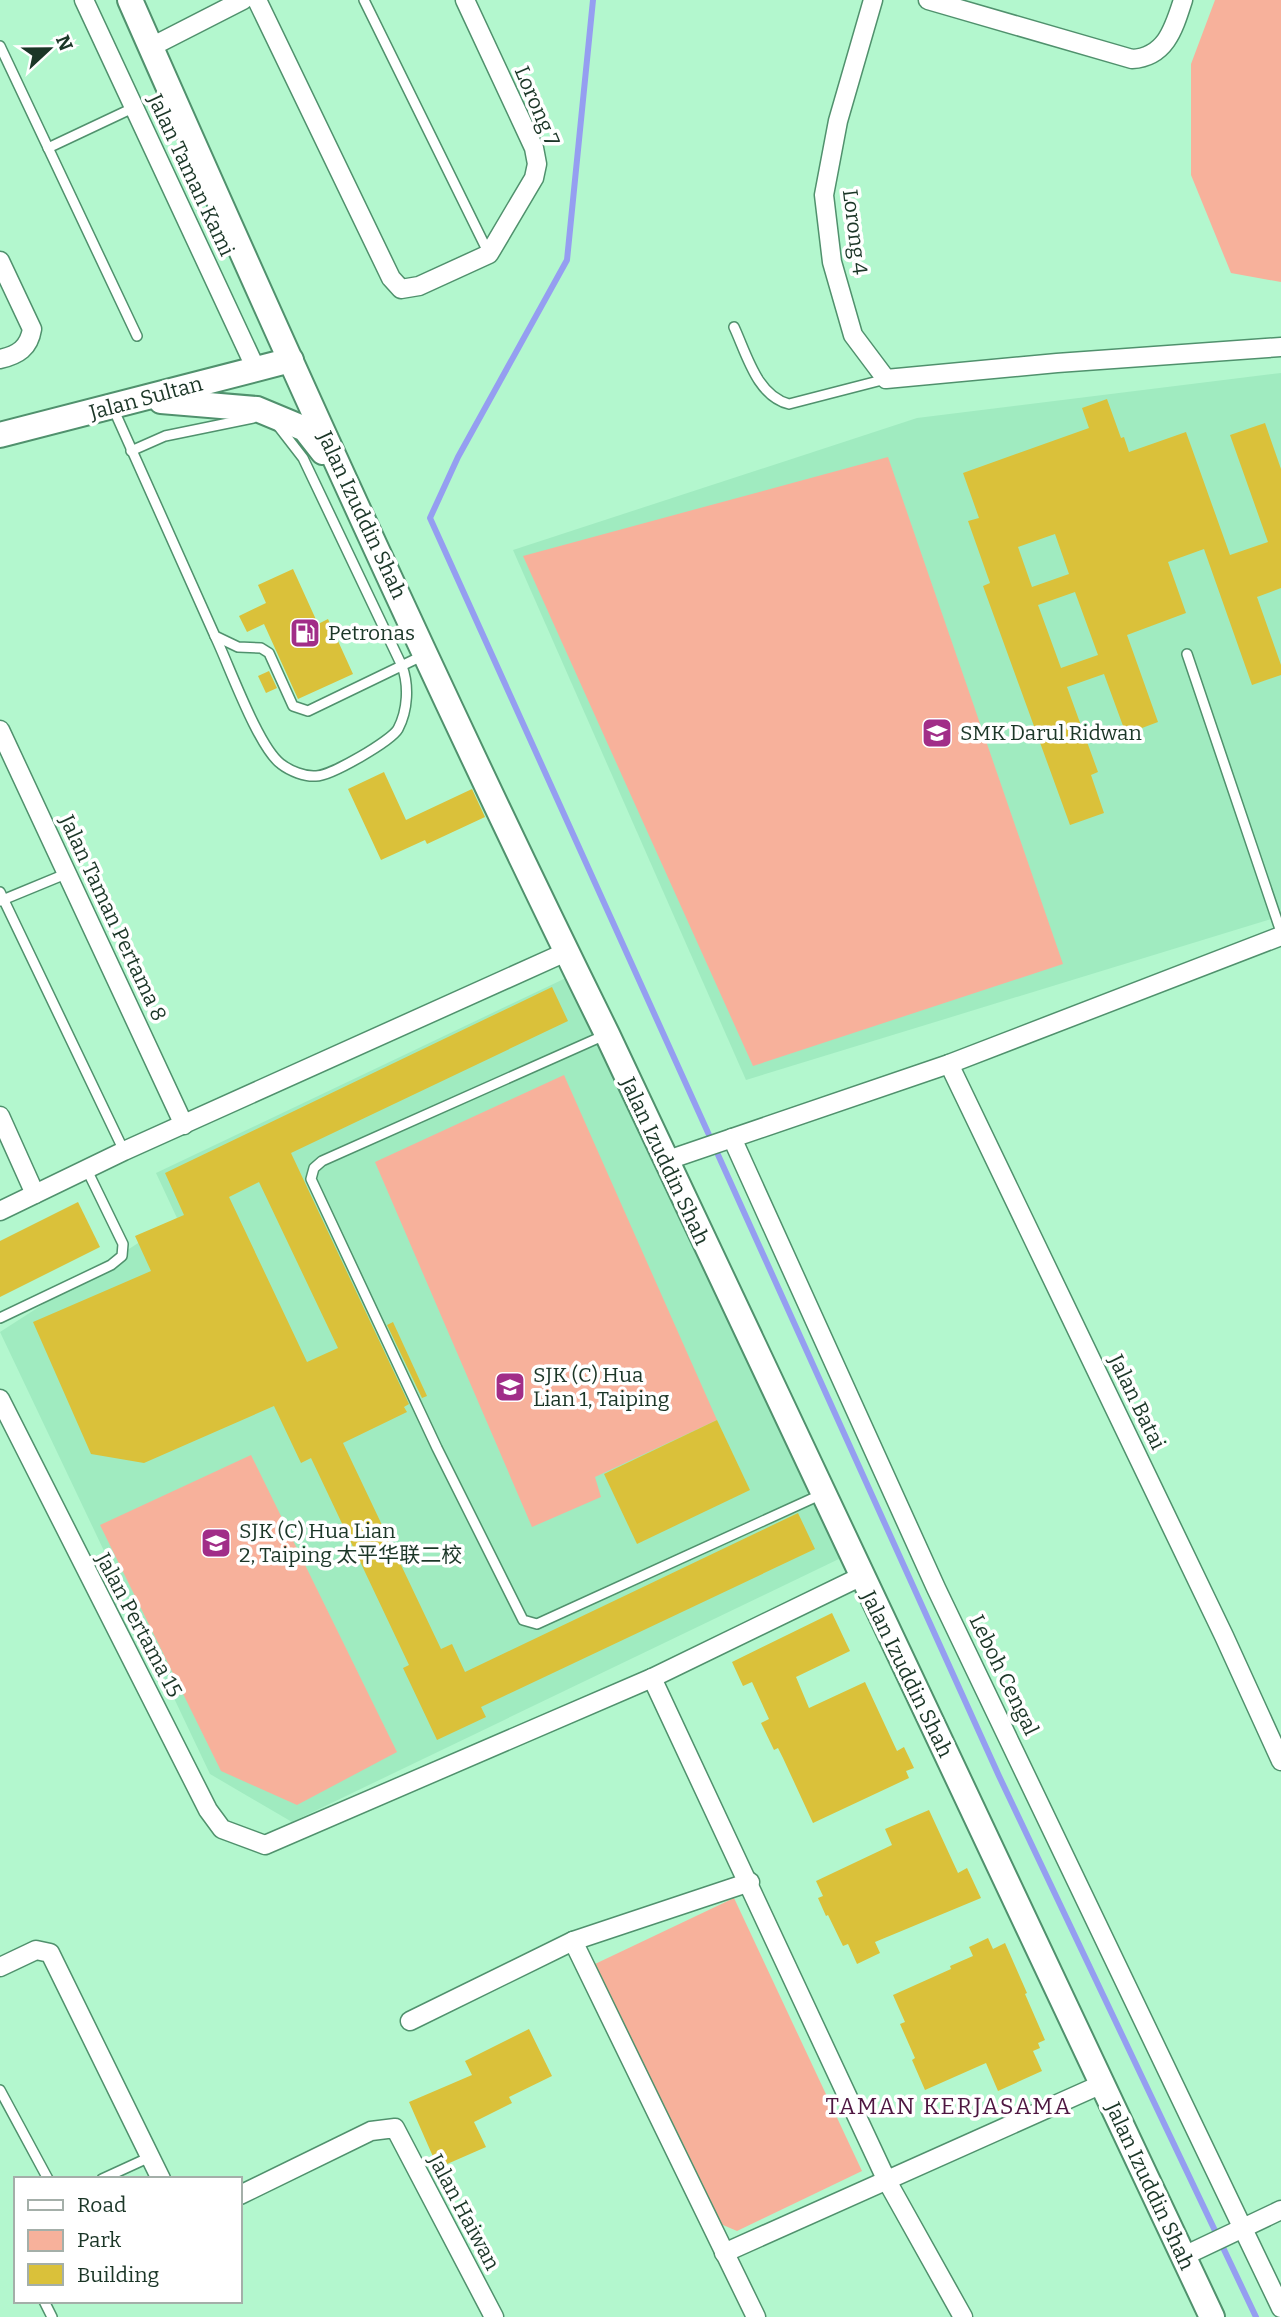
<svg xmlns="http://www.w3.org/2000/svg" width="1281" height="2317" font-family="Bitter,'Noto Sans SC',serif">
<rect width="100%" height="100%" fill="#b3f7ce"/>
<g fill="#a0ebc0">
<path d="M 1281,373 L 1281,916 L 746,1080 L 513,550 L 917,418 Z"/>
<path d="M 568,977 L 843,1557 L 292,1822 L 210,1774 L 0,1332 L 177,1218 L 156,1173 Z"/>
</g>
<g fill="#f7b19b">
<path d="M 1215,0 L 1281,0 L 1281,282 L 1231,273 L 1191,175 L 1191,64 Z"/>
<path d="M 888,457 L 1063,964 L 753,1066 L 523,556 Z"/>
<path d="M 564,1075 L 717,1420 L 595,1477 L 601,1497 L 532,1527 L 375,1162 Z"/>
<path d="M 251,1455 L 397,1752 L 297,1805 L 221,1771 L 100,1525 Z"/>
<path d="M 734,1898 L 862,2171 L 737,2231 L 716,2222 L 595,1964 Z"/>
</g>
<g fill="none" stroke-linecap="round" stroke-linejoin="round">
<path stroke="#959ef1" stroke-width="6" d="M 593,0 L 567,260 L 458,457 L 430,518 L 999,1776 L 1256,2317"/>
</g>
<g fill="#dac13a" fill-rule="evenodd">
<path d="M 1107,399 L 1121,438 L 1124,437 L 1129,452 L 1186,432 L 1230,555 L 1268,542 L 1230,435 L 1265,423 L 1281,469 L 1281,588 L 1257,597 L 1281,665 L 1281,675 L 1252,685 L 1204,549 L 1168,562 L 1186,613 L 1127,635 L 1158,722 L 1126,734 L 1104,674 L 1067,687 L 1098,772 L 1091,775 L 1104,813 L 1070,825 L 983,586 L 990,583 L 968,521 L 979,518 L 963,473 L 1089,428 L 1082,408 ZM 1055,534 L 1069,574 L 1032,587 L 1018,547 ZM 1075,592 L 1098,655 L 1061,668 L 1038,605 Z"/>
<path d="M 293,569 L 318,624 L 328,619 L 353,674 L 298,699 L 264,624 L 247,632 L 239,616 L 266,603 L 258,585 Z"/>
<path d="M 269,671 L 277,688 L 266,693 L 258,676 Z"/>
<path d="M 384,772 L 406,820 L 472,789 L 485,817 L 427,844 L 425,840 L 381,860 L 348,789 Z"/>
<path d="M 552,987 L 568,1021 L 291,1153 L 409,1404 L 404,1407 L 407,1412 L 343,1443 L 441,1649 L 452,1644 L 465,1672 L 798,1513 L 815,1549 L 481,1707 L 486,1717 L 437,1740 L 403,1668 L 409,1665 L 311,1458 L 301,1463 L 274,1406 L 144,1463 L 91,1454 L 33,1322 L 151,1271 L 135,1236 L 184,1215 L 165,1173 ZM 259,1182 L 338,1348 L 307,1362 L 229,1197 Z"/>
<path d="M 78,1202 L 100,1247 L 0,1297 L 0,1241 Z"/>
<path d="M 393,1322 L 427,1396 L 422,1398 L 387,1325 Z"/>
<path d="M 717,1420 L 750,1490 L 637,1544 L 604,1474 Z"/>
<path d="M 832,1613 L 850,1651 L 796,1677 L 809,1708 L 865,1682 L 897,1751 L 904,1747 L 914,1768 L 906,1771 L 909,1778 L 813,1823 L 783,1758 L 778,1748 L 774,1750 L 761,1723 L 769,1719 L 752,1682 L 743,1686 L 732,1662 Z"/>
<path d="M 929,1810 L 958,1873 L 967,1868 L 981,1898 L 875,1942 L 880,1953 L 857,1964 L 848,1944 L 843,1946 L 828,1915 L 826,1916 L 818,1898 L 823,1896 L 816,1881 L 892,1845 L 885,1829 Z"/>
<path d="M 988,1938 L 993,1949 L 1005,1943 L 1027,1993 L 1025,1994 L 1045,2040 L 1038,2043 L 1040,2048 L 1033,2051 L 1042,2071 L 998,2091 L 986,2063 L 925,2090 L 912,2060 L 915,2058 L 900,2024 L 905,2022 L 893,1995 L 951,1969 L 950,1966 L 973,1956 L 969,1947 Z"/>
<path d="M 529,2029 L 552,2076 L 509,2097 L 512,2103 L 474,2122 L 486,2147 L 438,2168 L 409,2102 L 472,2075 L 465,2061 Z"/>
</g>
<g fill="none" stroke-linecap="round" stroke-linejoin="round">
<g stroke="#50916d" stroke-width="12">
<g id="lane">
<path d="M 364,0 L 489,254"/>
<path d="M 0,46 L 137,336"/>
<path d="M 48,148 L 135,107"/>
<path d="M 734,327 C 747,355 757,396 789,404 L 886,379"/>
<path d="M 113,408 L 215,636 L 238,647 L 261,648 L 269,653 L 293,706 L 308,711 L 424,655"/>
<path d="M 131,451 L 165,436 L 253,418"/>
<path d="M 215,636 C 229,665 258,747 281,764 C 290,771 305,777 316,776 C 331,776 391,741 398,729 C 408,710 409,685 402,666 L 303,458 L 279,427"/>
<path d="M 1187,654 L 1281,932"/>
<path d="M 0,892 L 124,1151"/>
<path d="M 0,901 L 68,873"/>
<path d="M 605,1035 L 322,1161 L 314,1168 L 311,1179 L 437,1448 L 523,1620 L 537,1624 L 820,1495"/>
<path d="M 0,1318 L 111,1265 L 122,1256 L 123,1244 L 87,1170"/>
<path d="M 0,2090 L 48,2179"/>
<path d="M 102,2179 L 150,2157"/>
<path d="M 44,2301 L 52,2317"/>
</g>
</g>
<g stroke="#50916d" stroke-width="21">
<g id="street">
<path d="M 84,0 L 256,369"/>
<path d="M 257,0 L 391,278 L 401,289 L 419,286 L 489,254 L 534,178 L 537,164 L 534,148 L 465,0"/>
<path d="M 873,0 L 838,121 L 824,195 L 832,262 L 853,335 L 886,379 L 1057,363 L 1281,347"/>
<path d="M 928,0 L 1132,59 C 1166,57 1174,28 1183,0"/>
<path d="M 151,47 L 243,0"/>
<path d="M 0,261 L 32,329 C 29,348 18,355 0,359"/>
<path d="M 0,730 L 184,1125"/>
<path d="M 949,1064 L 1224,1636 L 1281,1761"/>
<path d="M 0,1116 L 35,1194"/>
<path d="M 732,1138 L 936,1588 L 1281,2308"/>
<path d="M 665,1161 L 949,1064 L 1281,936"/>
<path d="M 0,1211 L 124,1151 L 566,952"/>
<path d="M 0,1399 L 208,1810 L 222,1829 L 265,1845 L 652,1678 L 860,1577"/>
<path d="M 652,1678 L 887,2181 L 963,2317"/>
<path d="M 573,1941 L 756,2317"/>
<path d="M 0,1967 L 36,1950 L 50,1953 L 161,2179"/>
<path d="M 410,2021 L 573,1941 L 750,1882"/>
<path d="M 240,2195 L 371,2131 L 395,2128 L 494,2317"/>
<path d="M 724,2253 L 1102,2084"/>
<path d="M 1184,2256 L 1281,2210"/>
</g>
</g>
<g stroke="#50916d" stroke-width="28">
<g id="secondary">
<path d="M 130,0 C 283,347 439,694 607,1034 L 1212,2317"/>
<path d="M 161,401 L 257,409 L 305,429 L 323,452"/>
<path d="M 0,435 L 291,360"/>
</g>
</g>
<use href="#lane" stroke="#fff" stroke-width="9"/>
<use href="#street" stroke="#fff" stroke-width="18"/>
<use href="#secondary" stroke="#fff" stroke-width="24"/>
</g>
<defs>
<g id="fuel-square" transform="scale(1.575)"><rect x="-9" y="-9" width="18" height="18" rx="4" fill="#a12d88" stroke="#fff"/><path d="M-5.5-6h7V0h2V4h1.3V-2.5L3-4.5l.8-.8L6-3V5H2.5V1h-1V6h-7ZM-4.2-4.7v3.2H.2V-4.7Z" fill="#fff"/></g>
<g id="school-square" transform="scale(1.575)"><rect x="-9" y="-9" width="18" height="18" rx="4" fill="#a12d88" stroke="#fff"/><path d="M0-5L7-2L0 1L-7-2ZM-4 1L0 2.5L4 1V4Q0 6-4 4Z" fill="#fff"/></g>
</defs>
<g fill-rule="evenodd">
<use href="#fuel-square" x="305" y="633"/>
<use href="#school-square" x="937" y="733"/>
<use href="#school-square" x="510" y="1387"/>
<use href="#school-square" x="216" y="1543"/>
</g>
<g text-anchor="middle" stroke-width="7" stroke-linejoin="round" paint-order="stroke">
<g font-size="21" fill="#1b3627" stroke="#fff">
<text transform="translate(537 106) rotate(67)" y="7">Lorong 7</text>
<text transform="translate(191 175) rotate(65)" y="7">Jalan Taman Kami</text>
<text transform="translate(855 232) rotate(83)" y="7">Lorong 4</text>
<text transform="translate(146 398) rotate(-15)" y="7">Jalan Sultan</text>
<text transform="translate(362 515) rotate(65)" y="7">Jalan Izuddin Shah</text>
<text transform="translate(113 918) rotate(65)" y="7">Jalan Taman Pertama 8</text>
<text transform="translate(665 1161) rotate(65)" y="7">Jalan Izuddin Shah</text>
<text transform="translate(1137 1402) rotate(64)" y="7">Jalan Batai</text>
<text transform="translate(139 1625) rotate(62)" y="7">Jalan Pertama 15</text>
<text transform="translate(907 1674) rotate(64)" y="7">Jalan Izuddin Shah</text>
<text transform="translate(1004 1675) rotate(64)" y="7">Leboh Cengal</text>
<text transform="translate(1150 2186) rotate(65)" y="7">Jalan Izuddin Shah</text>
<text transform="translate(464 2212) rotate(62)" y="7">Jalan Haiwan</text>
</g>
<g font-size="21" fill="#1b3627" stroke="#fff" text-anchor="start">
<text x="328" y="640">Petronas</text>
<text x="960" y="740">SMK Darul Ridwan</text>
<text x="533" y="1382">SJK (C) Hua<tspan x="533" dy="24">Lian 1, Taiping</tspan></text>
<text x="239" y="1538">SJK (C) Hua Lian<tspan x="239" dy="24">2, Taiping 太平华联二校</tspan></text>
</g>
<g font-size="23" letter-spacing="2" fill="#4e1641" stroke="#fff">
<text x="949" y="2114">TAMAN KERJASAMA</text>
</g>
</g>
<rect x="14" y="2177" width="228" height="126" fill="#ffffff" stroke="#a4afa9" stroke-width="2"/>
<rect x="28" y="2200" width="35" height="10" fill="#ffffff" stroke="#a4afa9" stroke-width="2"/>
<text x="77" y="2212" font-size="21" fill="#1b3627">Road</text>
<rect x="28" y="2230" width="35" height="21" fill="#f7b19b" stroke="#a4afa9" stroke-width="2"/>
<text x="77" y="2247" font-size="21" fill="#1b3627">Park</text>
<rect x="28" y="2264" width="35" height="21" fill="#dac13a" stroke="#a4afa9" stroke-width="2"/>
<text x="77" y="2282" font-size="21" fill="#1b3627">Building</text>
<g transform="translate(49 49) rotate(68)" stroke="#ffffff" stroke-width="5" paint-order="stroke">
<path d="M0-5L12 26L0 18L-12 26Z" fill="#1b3627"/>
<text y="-10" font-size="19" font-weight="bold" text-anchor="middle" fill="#1b3627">N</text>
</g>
</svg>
